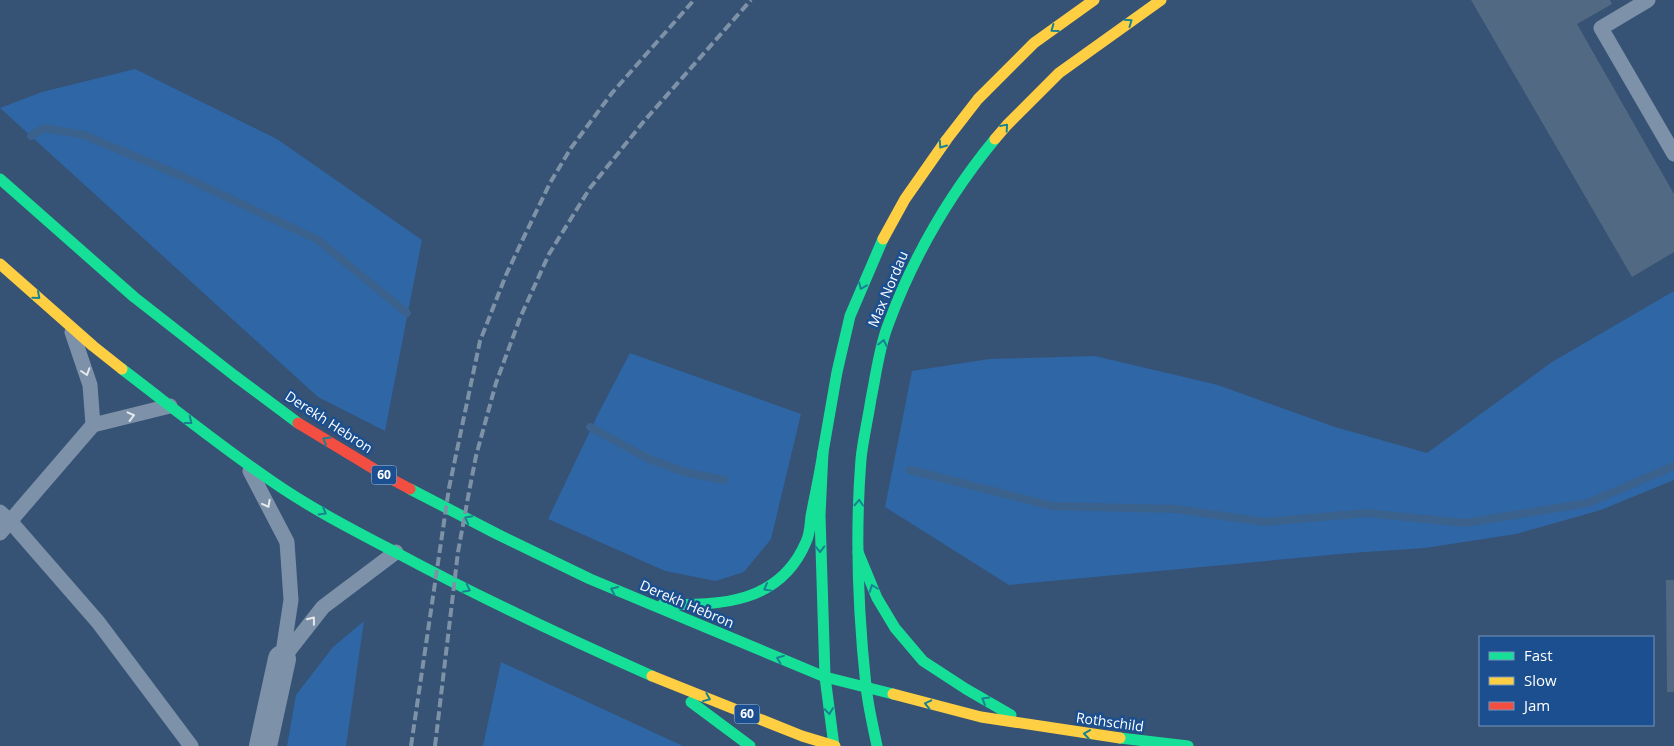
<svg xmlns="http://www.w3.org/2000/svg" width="1674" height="746" font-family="'Open Sans',sans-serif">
<rect width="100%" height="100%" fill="#365274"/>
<g fill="#2f66a5">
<path d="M 135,69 L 277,139 L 422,240 L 385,431 L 318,397 L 0,108 L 42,92 Z"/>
<path d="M 1674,291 L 1674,480 L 1601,510 L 1516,534 L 1425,548 L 1351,553 L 1009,585 L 885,507 L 912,371 L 989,359 L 1095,356 L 1218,385 L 1335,427 L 1427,453 L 1552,362 Z"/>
<path d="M 630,353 L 801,414 L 771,539 L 744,572 L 716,581 L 665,571 L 548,519 L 598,414 Z"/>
<path d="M 364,621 L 346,746 L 287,746 L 296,695 L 333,647 Z"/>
<path d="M 501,662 L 683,746 L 483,746 Z"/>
</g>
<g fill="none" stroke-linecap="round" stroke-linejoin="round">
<g stroke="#3b618d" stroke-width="8">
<path d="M 31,136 L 44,128 L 84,135 L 184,177 L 318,240 L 407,313"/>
<path d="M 590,427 L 649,459 L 684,472 L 724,480"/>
<path d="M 910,470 L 1052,506 L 1176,509 L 1264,522 L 1366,513 L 1465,523 L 1588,503 L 1674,466"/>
</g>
</g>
<g fill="#526984">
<path d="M 1471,0 L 1610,0 L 1612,4 L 1577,24 L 1674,194 L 1674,252 L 1632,277 Z"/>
<path d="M 1666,580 L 1674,580 L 1674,692 L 1667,692 Z"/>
</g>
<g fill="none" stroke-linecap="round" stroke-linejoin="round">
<g stroke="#7d92a8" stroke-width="15">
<path d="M 1648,0 L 1601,28 L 1674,154"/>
<path d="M 72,332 L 90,385 L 93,425"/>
<path d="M 250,471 L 287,542 L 291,600 L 282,659"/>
<path d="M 0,512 L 10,521 L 98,622 L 191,746"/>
<path d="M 0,533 L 93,425 L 170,406"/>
<path d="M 283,658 L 323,607 L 396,552"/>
</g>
<path stroke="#7d92a8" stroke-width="28" d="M 263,746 L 282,659"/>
<g stroke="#16e098" stroke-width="11">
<path d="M 0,179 L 134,297 L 235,376 L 298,423"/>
<path d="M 122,369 C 172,407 221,447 273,482 C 312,509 355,531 397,553 C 481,598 566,638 652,676"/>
<path d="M 410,489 L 497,534 L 590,579 L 825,677 L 893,694"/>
<path d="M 858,552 L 877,598 L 895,628 L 923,661 L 966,689 L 1011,715"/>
<path d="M 663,604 C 721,606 780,603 806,542 C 810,534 810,525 811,516 C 815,495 820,473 823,452"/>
<path d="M 691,702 L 750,746"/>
<path d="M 1120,738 L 1188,746"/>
<path d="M 834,746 L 825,677 L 820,515 L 823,452 L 837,372 L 850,316 L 883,239"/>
<path d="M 877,746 C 873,726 868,706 866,686 C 858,611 855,534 861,459 C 863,439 868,419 871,399 C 876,375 879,348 888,325 C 913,257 949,195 995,139"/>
</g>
<g stroke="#ffcf43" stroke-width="11">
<path d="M 995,139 L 1007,125 L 1059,73 L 1161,0"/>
<path d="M 883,239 L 905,199 L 947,139 L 978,99 L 1034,43 L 1094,0"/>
<path d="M 0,264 L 93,346 L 122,369"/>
<path d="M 652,676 L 802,736 L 835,746"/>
<path d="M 893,694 L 981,717 L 1120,738"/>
</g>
<path stroke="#f24e42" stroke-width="11" d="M 298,423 L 384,475 L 410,489"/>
<g stroke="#7e92a7" stroke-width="4" stroke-dasharray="9 4" stroke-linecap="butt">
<path d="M 411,746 L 449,488 L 480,341 L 506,275 L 522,241 L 550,183 L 571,148 L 612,93 L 694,0"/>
<path d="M 435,746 L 458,552 L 469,492 L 476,456 L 496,383 L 520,318 L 549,254 L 590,188 L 645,120 L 751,0"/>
</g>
</g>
<defs><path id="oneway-chevron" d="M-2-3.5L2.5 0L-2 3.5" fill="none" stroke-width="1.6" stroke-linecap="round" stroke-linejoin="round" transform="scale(1.25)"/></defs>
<g stroke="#198292">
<use href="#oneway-chevron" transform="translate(1129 22) rotate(-35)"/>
<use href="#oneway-chevron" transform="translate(1054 29) rotate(144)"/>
<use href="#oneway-chevron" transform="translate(1005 127) rotate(-49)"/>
<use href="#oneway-chevron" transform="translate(942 145) rotate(125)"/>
<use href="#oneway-chevron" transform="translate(862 286) rotate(113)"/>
<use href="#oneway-chevron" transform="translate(37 296) rotate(41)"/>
<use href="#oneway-chevron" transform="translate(883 343) rotate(-77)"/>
<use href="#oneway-chevron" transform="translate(189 421) rotate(38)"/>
<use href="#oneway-chevron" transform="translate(326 440) rotate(-149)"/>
<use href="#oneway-chevron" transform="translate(859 503) rotate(-87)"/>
<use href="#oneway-chevron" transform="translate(323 512) rotate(31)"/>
<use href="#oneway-chevron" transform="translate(468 519) rotate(-152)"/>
<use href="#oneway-chevron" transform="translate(820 549) rotate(89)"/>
<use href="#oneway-chevron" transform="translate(767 588) rotate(151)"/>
<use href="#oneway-chevron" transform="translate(873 588) rotate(-111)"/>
<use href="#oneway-chevron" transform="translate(467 589) rotate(27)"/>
<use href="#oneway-chevron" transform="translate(614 590) rotate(-157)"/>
<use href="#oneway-chevron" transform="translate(780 659) rotate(-158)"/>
<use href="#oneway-chevron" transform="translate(707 698) rotate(22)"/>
<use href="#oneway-chevron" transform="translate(985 700) rotate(-150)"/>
<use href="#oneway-chevron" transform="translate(928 704) rotate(-167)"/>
<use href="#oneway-chevron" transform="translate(829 711) rotate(83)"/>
<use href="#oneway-chevron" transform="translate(1087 734) rotate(-172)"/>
</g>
<g stroke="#e5e9ee">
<use href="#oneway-chevron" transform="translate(86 372) rotate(72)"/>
<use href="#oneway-chevron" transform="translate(131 416) rotate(-14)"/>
<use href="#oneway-chevron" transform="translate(267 504) rotate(62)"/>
<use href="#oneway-chevron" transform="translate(312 620) rotate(-52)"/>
</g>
<g text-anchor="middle" stroke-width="5" stroke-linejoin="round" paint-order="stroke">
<g fill="#1b4f8f" stroke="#bbcadd" stroke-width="1">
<rect x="371.5" y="465.5" width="25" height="19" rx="4"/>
<rect x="734.5" y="704.5" width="25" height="19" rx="4"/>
</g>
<g font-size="12" font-weight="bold" fill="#fff">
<text x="384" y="479">60</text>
<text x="747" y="718">60</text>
</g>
<g font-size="14" fill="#fff" stroke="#1b4f8f">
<text transform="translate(888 289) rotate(-67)" y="5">Max Nordau</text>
<text transform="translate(329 422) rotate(33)" y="5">Derekh Hebron</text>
<text transform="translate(687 604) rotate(23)" y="5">Derekh Hebron</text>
<text transform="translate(1110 722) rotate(8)" y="5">Rothschild</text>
</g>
</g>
<rect x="1479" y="636" width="175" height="90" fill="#1b4f8f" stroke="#7695bc"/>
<rect x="1489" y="652" width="25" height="8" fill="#16e098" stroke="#7695bc"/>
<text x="1524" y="661" font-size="15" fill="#ffffff">Fast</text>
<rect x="1489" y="677" width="25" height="8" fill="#ffcf43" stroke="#7695bc"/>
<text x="1524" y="686" font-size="15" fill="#ffffff">Slow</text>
<rect x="1489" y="702" width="25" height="8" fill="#f24e42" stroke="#7695bc"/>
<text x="1524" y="711" font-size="15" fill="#ffffff">Jam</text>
</svg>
